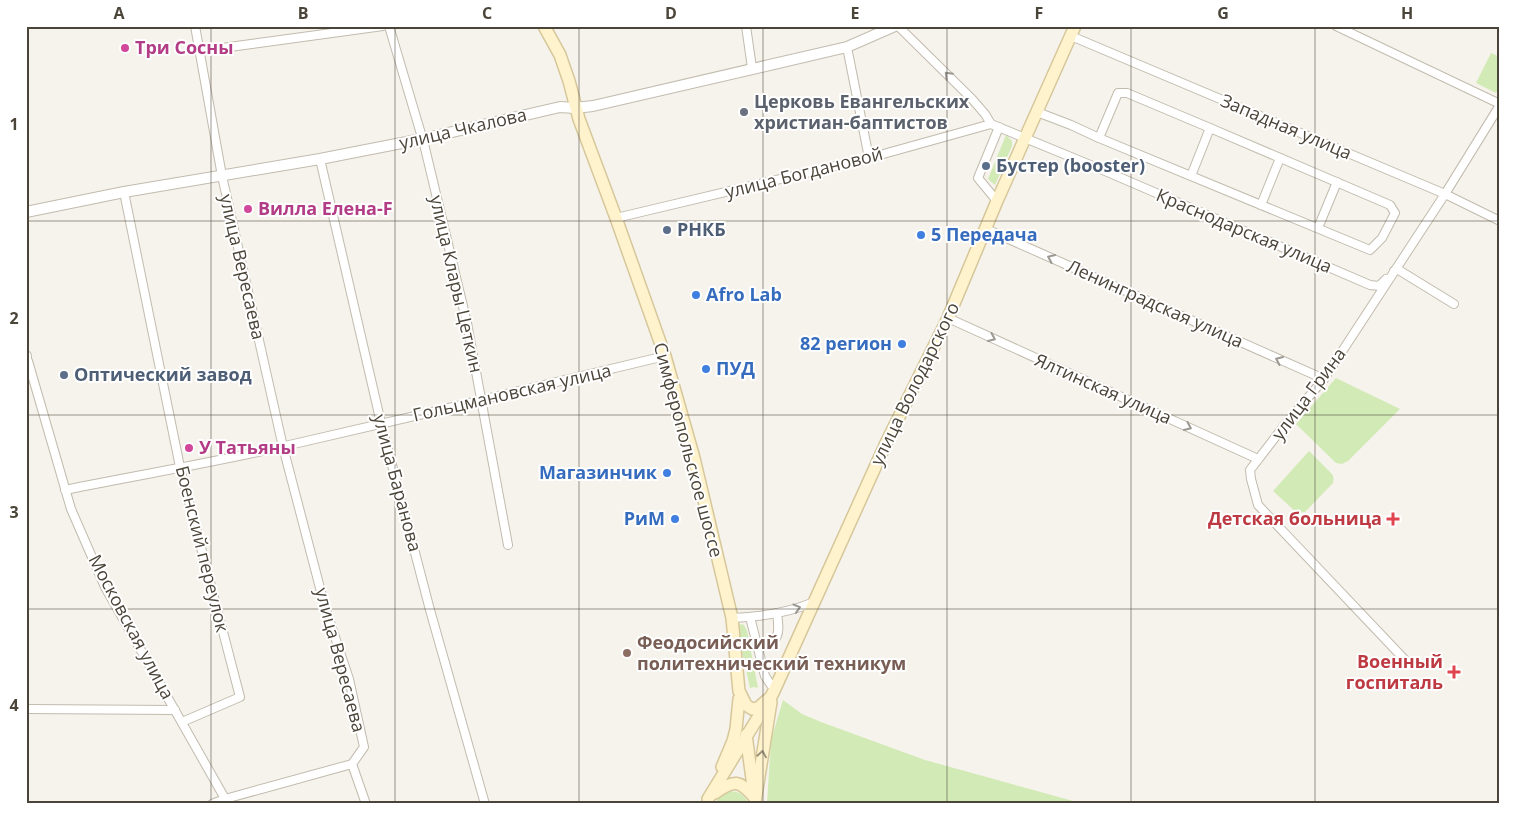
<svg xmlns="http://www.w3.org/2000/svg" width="1526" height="830" font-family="'Open Sans',sans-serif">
<rect width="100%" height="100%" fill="#f6f3ec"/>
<g fill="#d2eab5">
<path d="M 1491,53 L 1500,57 L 1500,85 L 1496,93 L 1476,83 Z"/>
<path d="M 1006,135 L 1012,141 L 1012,146 L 995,185 L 988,179 Z"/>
<path d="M 1336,378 L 1400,409 L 1348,461 L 1342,464 L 1336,463 L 1296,424 Z"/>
<path d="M 1309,451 L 1331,473 C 1334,476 1334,479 1333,483 L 1305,512 L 1297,513 L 1273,491 Z"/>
<path d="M 741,624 L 744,625 L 747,631 L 758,688 L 754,687 L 750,688 L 737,628 Z"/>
<path d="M 783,700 L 802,714 L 821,722 L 925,760 L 1084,804 L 767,804 L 771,740 Z"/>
<path d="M 728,791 C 738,791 745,794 748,804 L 715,804 L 719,797 Z"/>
</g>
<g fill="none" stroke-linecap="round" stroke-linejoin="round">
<g stroke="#c2bbae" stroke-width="10">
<g id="minor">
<path d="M 195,26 L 222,176 L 283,447 L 325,607 L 349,679 L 364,747 L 352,764"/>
<path d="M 389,26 L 424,144 L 467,323 L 508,545"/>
<path d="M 746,26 L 752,68"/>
<path d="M 898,26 L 972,99 L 985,114 L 991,124 L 1105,171 L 1370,285 L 1379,286 L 1386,279"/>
<path d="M 1336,26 L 1500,104"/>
<path d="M 1071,36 L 1445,194 L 1500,221"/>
<path d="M 847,47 L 869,158"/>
<path d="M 200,51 L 383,26"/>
<path d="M 1037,112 L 1071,125 L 1099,138 L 1370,250 L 1382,238 L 1395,213 L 1390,205 L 1210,128 L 1191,176"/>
<path d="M 1099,138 L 1118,93 L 1127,93 L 1210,128"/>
<path d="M 320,159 L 381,423 L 430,610 L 485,804"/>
<path d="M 124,192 L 180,467 L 240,697 L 182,722"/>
<path d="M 997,201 L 978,178 L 999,127"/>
<path d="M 1261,205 L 1280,158"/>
<path d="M 616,218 L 869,158 L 991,124"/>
<path d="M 1318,228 L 1337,182"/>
<path d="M 986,229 L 1324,379"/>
<path d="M 1394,271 L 1397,269 L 1454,304"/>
<path d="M 948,318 L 1258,459"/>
<path d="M 28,361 L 71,509 L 105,587 L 228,804"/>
<path d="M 65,490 C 138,475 212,463 285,446 C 412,417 538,387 665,356"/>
<path d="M 750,617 L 765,676 L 771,685 L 776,687"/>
<path d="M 732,618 C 760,617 788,613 814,602"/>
<path d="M 758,648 C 780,640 780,636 777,613"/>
<path d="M 1406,661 L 1258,505 L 1251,479 L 1250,470 L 1287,422 L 1324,379 L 1445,194 L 1500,105"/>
<path d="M 26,709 L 175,710"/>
<path d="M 352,764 L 366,804"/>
<path d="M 212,804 L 225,799 L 352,764"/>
</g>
</g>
<g stroke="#c2bbae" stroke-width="12">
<g id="tertiary">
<path d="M 26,212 L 124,192 L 320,159 L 422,139 L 560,107 L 575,108 L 593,106 L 847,47 L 895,26"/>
<path d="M 26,356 L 26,366"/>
</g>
</g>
<g stroke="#d6c79b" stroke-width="14">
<g id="secondary">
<path d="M 544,26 L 560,55 L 569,81 L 579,119 L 616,218 L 665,356 L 694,458 L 732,618 L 739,691 L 746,705 L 752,709 L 758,708 L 767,700"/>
<path d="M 746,735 L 753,786"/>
<path d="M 722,767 L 733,741 L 736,729 L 739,699"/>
<path d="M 715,793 C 734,779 740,780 755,798"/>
<path d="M 708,799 L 773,693 L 887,441 L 948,318 L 997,201 L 1075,26"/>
<path d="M 755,802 L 771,702"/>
</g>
</g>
<use href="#minor" stroke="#fff" stroke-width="8"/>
<use href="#tertiary" stroke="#fff" stroke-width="10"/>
<use href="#secondary" stroke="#fff3cd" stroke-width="11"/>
</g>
<defs><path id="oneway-chevron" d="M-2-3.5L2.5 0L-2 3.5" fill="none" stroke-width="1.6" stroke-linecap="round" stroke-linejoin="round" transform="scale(1.25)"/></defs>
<g stroke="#9c9892">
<use href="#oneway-chevron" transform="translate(948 75) rotate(-135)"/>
<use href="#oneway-chevron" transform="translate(1051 258) rotate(-156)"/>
<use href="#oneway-chevron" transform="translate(992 338) rotate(24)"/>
<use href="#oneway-chevron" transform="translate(1279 360) rotate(-156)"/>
<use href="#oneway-chevron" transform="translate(1188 427) rotate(24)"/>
<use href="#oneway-chevron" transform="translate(797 608) rotate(-17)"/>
</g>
<use stroke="#9c937c" href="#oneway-chevron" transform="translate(762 754) rotate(-81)"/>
<path fill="none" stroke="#4b4439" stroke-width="1" stroke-opacity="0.55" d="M 211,26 L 211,804M 395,26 L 395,804M 579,26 L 579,804M 763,26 L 763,804M 947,26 L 947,804M 1131,26 L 1131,804M 1315,26 L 1315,804M 26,221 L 1500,221M 26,415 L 1500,415M 26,609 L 1500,609"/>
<g fill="#d1479c" stroke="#fff" stroke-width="2">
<circle cx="125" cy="48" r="5"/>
<circle cx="248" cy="209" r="5"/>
<circle cx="189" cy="448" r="5"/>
</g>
<circle fill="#6b7280" stroke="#fff" stroke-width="2" cx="744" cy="112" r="5"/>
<g fill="#5c6f8a" stroke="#fff" stroke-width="2">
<circle cx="986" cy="166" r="5"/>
<circle cx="667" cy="230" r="5"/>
<circle cx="64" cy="375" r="5"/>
</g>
<g fill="#3f7fe0" stroke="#fff" stroke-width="2">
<circle cx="921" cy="235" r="5"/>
<circle cx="696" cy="295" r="5"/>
<circle cx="902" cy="344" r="5"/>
<circle cx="706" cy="369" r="5"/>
<circle cx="667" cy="473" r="5"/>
<circle cx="675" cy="519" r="5"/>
</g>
<g fill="#e0444e" stroke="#fff" stroke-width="2">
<path d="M1390.5 511.5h5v5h5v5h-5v5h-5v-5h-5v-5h5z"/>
<path d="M1451.5 664.5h5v5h5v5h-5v5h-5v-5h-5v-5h5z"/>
</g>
<circle fill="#8d6e63" stroke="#fff" stroke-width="2" cx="627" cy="653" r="5"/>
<g text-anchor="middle" stroke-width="4" stroke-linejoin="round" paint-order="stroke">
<g font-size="18" font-weight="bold" fill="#b23c85" stroke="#fff" text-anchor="start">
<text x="135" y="54">Три Сосны</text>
<text x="258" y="215">Вилла Елена-F</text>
<text x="199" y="454">У Татьяны</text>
</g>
<g font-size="18" font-weight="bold" fill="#5b616d" stroke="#fff" text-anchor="start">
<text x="754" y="108">Церковь Евангельских<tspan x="754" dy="21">христиан-баптистов</tspan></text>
</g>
<g font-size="18" fill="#4b4439" stroke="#fff">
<text transform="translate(1286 127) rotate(23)" y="6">Западная улица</text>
<text transform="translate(463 129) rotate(-13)" y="6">улица Чкалова</text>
<text transform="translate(804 173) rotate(-14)" y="6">улица Богдановой</text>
<text transform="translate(1244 231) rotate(23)" y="6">Краснодарская улица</text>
<text transform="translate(242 267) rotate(77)" y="6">улица Вересаева</text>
<text transform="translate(456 284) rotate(77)" y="6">улица Клары Цеткин</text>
<text transform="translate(1155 304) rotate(24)" y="6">Ленинградская улица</text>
<text transform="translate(915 384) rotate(-64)" y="6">улица Володарского</text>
<text transform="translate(1103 389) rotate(24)" y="6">Ялтинская улица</text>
<text transform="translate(512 393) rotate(-13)" y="6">Гольцмановская улица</text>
<text transform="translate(1309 394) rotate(-53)" y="6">улица Грина</text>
<text transform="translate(688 450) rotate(75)" y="6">Симферопольское шоссе</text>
<text transform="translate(397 483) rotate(75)" y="6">улица Баранова</text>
<text transform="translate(202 549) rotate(76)" y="6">Боенский переулок</text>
<text transform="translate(131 627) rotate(62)" y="6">Московская улица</text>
<text transform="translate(340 660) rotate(75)" y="6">улица Вересаева</text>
</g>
<g font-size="18" font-weight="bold" fill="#4e5e75" stroke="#fff" text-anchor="start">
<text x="996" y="172">Бустер (booster)</text>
<text x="677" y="236">РНКБ</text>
<text x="74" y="381">Оптический завод</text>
</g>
<g font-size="18" font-weight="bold" fill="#366cbe" stroke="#fff" text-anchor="start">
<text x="931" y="241">5 Передача</text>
<text x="706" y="301">Afro Lab</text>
<text x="892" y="350" text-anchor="end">82 регион</text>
<text x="716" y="375">ПУД</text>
<text x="657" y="479" text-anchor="end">Магазинчик</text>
<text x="665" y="525" text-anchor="end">РиМ</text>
</g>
<g font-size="18" font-weight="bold" fill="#be3a42" stroke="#fff" text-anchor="end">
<text x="1382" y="525">Детская больница</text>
<text x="1443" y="668">Военный<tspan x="1443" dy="21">госпиталь</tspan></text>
</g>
<g font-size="18" font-weight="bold" fill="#785e54" stroke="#fff" text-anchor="start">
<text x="637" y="649">Феодосийский<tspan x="637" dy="21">политехнический техникум</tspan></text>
</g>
</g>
<rect width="1526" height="830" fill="none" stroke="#ffffff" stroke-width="55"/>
<rect x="28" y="28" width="1470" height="774" fill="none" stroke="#4b4439" stroke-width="2"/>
<g font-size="16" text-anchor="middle" font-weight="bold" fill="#4b4439">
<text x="119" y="19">A</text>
<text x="303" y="19">B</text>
<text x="487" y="19">C</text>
<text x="671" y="19">D</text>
<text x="855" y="19">E</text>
<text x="1039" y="19">F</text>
<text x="1223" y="19">G</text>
<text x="1407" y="19">H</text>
<text x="14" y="130">1</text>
<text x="14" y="324">2</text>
<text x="14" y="518">3</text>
<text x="14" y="711">4</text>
</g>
</svg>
